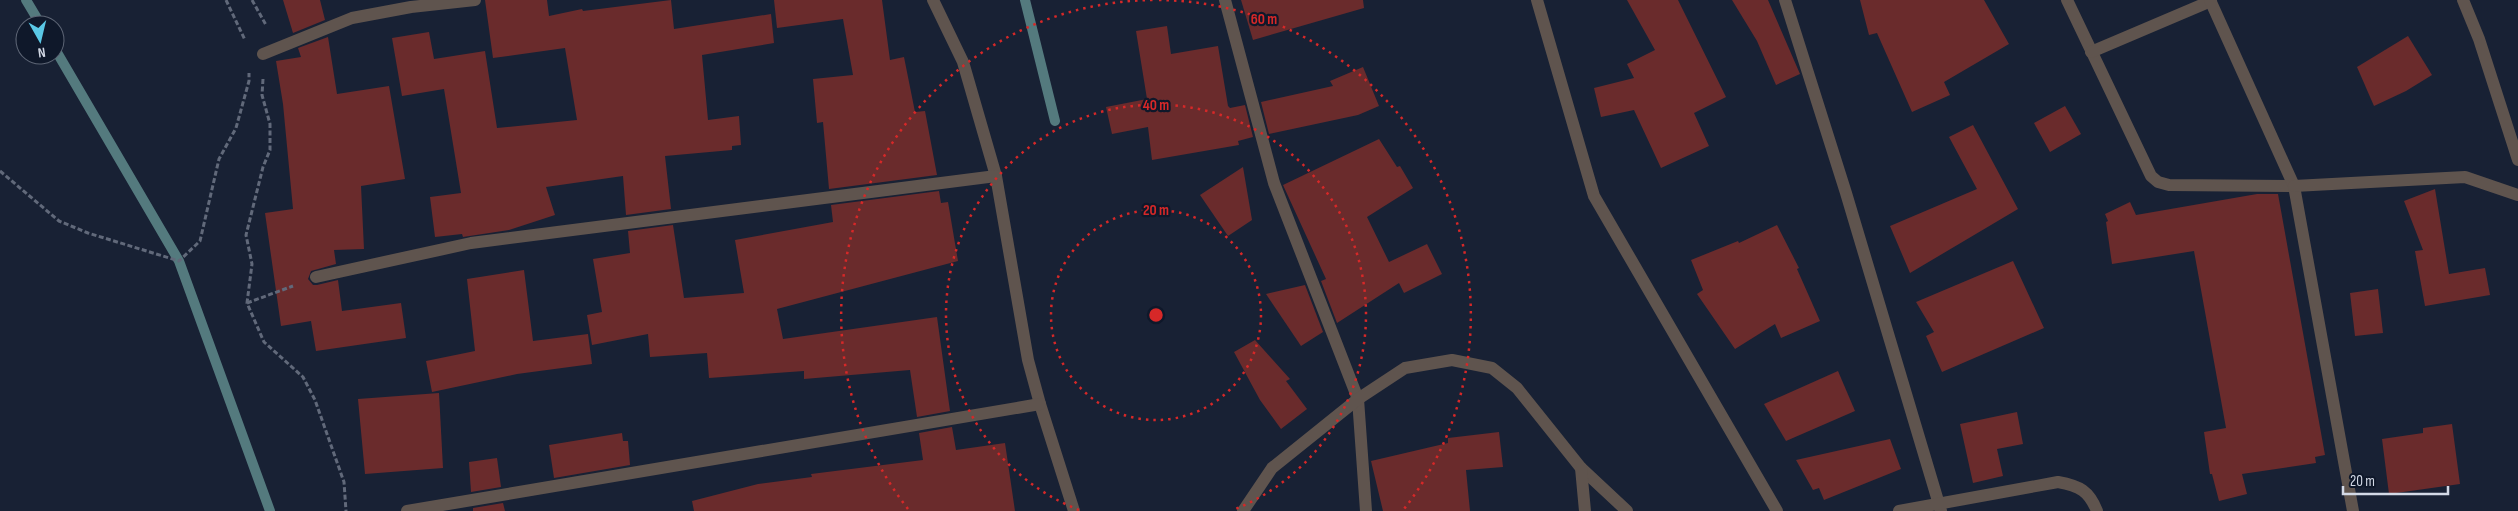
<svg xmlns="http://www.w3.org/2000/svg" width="2518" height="511" font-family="'Sofia Sans Condensed',sans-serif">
<rect width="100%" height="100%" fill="#182134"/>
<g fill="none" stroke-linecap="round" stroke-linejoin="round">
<g stroke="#547a7e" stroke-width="10">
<path d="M 26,0 L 41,25"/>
<path d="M 1025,0 L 1055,121"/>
<path d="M 55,49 L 179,261 L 270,511"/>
</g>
</g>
<g fill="#6a2b2c">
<path d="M 283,0 L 320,0 L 325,20 L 293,33 Z"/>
<path d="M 485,0 L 547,0 L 549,16 L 582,9 L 583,11 L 671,0 L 674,29 L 771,14 L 774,43 L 702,55 L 708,120 L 739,116 L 741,145 L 732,146 L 732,150 L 665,156 L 671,209 L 626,215 L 623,176 L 546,187 L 555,215 L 509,230 L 463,237 L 462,234 L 435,237 L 430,197 L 461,193 L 444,89 L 402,96 L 392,38 L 429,32 L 434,59 L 485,51 L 497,128 L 577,120 L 565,48 L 493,58 Z"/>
<path d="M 774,0 L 882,0 L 890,60 L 904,57 L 915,112 L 925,111 L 937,175 L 829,189 L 823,122 L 817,123 L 813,79 L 853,75 L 843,19 L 777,28 Z"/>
<path d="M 1241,0 L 1363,0 L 1364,8 L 1253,40 Z"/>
<path d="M 1627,0 L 1678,0 L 1726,97 L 1694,113 L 1709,146 L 1661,168 L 1634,110 L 1601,117 L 1594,88 L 1634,78 L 1627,64 L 1655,50 Z"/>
<path d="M 1732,0 L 1768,0 L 1800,74 L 1776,85 L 1757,41 Z"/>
<path d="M 1860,0 L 1984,0 L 2009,44 L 1944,82 L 1950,95 L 1912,112 L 1877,33 L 1869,35 Z"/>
<path d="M 1167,26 L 1171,54 L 1218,46 L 1228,106 L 1230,108 L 1245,105 L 1253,137 L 1238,141 L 1239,145 L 1152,160 L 1148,127 L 1112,134 L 1106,107 L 1147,99 L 1136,31 Z"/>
<path d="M 2408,36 L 2432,75 L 2406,91 L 2374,106 L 2357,67 Z"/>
<path d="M 328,37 L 337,94 L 389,86 L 405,179 L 361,186 L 364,249 L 334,250 L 336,264 L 311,271 L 308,279 L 313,285 L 317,285 L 338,280 L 342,311 L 401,303 L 406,338 L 316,351 L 311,321 L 281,326 L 265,213 L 293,209 L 283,104 L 276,61 L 301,57 L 298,48 Z"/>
<path d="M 1363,67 L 1379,106 L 1358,115 L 1269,134 L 1261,102 L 1333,86 L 1330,81 Z"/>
<path d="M 2065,106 L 2081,134 L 2050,152 L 2034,123 Z"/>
<path d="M 1973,125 L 2018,209 L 1910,273 L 1890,226 L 1977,189 L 1949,137 Z"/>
<path d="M 1379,139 L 1397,167 L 1400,166 L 1413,188 L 1367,217 L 1389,262 L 1427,244 L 1442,274 L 1404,293 L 1399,283 L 1337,323 L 1321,281 L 1326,279 L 1283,185 Z"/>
<path d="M 1243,167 L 1252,220 L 1228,236 L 1200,195 Z"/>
<path d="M 2435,189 L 2449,274 L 2485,268 L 2490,295 L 2425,306 L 2415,251 L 2423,250 L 2404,201 Z"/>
<path d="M 939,191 L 941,203 L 948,202 L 958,261 L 777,309 L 783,339 L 937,317 L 950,411 L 917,417 L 910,370 L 804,379 L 804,371 L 709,378 L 707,353 L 650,357 L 648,334 L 592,345 L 587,315 L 602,312 L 593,259 L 630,253 L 628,231 L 673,225 L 684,298 L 744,293 L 735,240 L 833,222 L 831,205 Z"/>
<path d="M 2257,194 L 2278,194 L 2325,455 L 2315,457 L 2316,463 L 2242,474 L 2247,494 L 2219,501 L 2212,474 L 2210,474 L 2204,432 L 2226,428 L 2194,251 L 2112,264 L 2106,222 L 2108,221 L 2105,214 L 2130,202 L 2136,215 Z"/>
<path d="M 1777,225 L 1799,268 L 1797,269 L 1820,321 L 1781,338 L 1775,324 L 1735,349 L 1697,294 L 1703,290 L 1691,260 L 1738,241 L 1739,243 Z"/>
<path d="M 2013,261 L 2044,328 L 1942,372 L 1926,336 L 1934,332 L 1916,302 Z"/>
<path d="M 524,270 L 533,341 L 588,334 L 592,364 L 517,374 L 432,392 L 426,361 L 475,351 L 467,279 Z"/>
<path d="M 1305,285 L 1323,332 L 1301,346 L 1266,294 Z"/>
<path d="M 2378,289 L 2383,333 L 2355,336 L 2350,293 Z"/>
<path d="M 1255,340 L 1290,379 L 1286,381 L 1307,409 L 1281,429 L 1260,400 L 1234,352 Z"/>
<path d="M 1838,371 L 1855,411 L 1786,441 L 1764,404 Z"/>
<path d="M 439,393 L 443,468 L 365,474 L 358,399 Z"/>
<path d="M 2017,412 L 2023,444 L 1997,449 L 2003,476 L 1973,483 L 1960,424 Z"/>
<path d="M 2452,424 L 2460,484 L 2389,494 L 2382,439 L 2423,433 L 2423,428 Z"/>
<path d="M 952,427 L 956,450 L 1005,443 L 1015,511 L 694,511 L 692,501 L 758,484 L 812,477 L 811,474 L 923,460 L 919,433 Z"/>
<path d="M 1499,432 L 1503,467 L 1466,470 L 1470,511 L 1383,511 L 1371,461 L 1448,443 L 1448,438 Z"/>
<path d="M 622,433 L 623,441 L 628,441 L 630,465 L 554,478 L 549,445 Z"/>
<path d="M 1890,439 L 1901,469 L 1824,500 L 1819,488 L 1813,490 L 1796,460 Z"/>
<path d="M 497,458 L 501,487 L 471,492 L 469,462 Z"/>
<path d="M 503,503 L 505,511 L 473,511 L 473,508 Z"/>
</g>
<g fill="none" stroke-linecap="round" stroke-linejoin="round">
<g stroke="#61697a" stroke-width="3" stroke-dasharray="5 2.5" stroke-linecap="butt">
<path d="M 226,0 L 245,40"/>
<path d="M 252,0 L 266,25"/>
<path d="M 263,79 L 262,95 L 270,124 L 270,150 L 263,167 L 246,235 L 252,264 L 247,303 L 264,342 L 303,377 L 315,400 L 344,482 L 346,511"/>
<path d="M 0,171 L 59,221 L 88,233 L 179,261 L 200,241 L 219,159 L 236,128 L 249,81 L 249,73"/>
<path d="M 247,303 L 293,286"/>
</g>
<g stroke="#5f544e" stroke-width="12">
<path d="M 2067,0 L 2151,176 L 2158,182 L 2169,185 L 2294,186"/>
<path d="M 2091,52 L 2211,1"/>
</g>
<g stroke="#5f544e" stroke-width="12">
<path d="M 933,0 L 963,62 L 996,176 L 1028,360 L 1040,404 L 1074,511"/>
<path d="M 1225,0 L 1274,183 L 1358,399 L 1366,511"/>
<path d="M 1537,0 L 1594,196 L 1777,511"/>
<path d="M 1785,0 L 1846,193 L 1941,511"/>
<path d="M 2210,0 L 2294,186 L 2353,511"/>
<path d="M 2463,0 L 2479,39 L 2518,160"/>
<path d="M 263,54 L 352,18 L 411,7 L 475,0"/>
<path d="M 2294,186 L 2465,177 L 2518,195"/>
<path d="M 316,277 L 471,243 L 996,176"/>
<path d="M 1581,468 L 1627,511"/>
<path d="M 407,511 L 1040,404"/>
<path d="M 1243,511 L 1272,468 L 1358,399 L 1405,368 L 1452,360 L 1492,368 L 1517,388 L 1581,468 L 1585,511"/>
<path d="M 1899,511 L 2058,482 C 2080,486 2089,491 2097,511"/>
</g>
</g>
<g fill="none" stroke="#d62828" stroke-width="2.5" stroke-dasharray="2.5 5">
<circle cx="1156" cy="315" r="105"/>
<path d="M1079 510A210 210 0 1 1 1233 510"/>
<path d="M908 509A315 315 0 0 1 1153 0M1159 0A315 315 0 0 1 1404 509"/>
</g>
<circle cx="1156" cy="315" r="8" fill="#d62828" stroke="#0f182a" stroke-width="2.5"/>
<g font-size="15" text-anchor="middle" font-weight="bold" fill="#d62828" stroke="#0f182a" stroke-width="4.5" stroke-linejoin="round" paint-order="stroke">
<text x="1264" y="24">60 m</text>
<text x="1156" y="110">40 m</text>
<text x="1156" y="215">20 m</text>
</g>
<g transform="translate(40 40) rotate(172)"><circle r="24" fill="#0f182a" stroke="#5d6575"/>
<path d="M0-4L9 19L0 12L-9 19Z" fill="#5ac8e6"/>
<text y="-8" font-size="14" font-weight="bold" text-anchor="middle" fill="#d3d9e6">N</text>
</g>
<path d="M2343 486v8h105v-8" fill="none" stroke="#d3d9e6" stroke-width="2.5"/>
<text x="2350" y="486" font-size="15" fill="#d3d9e6" stroke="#0f182a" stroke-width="4" paint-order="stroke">20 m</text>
</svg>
